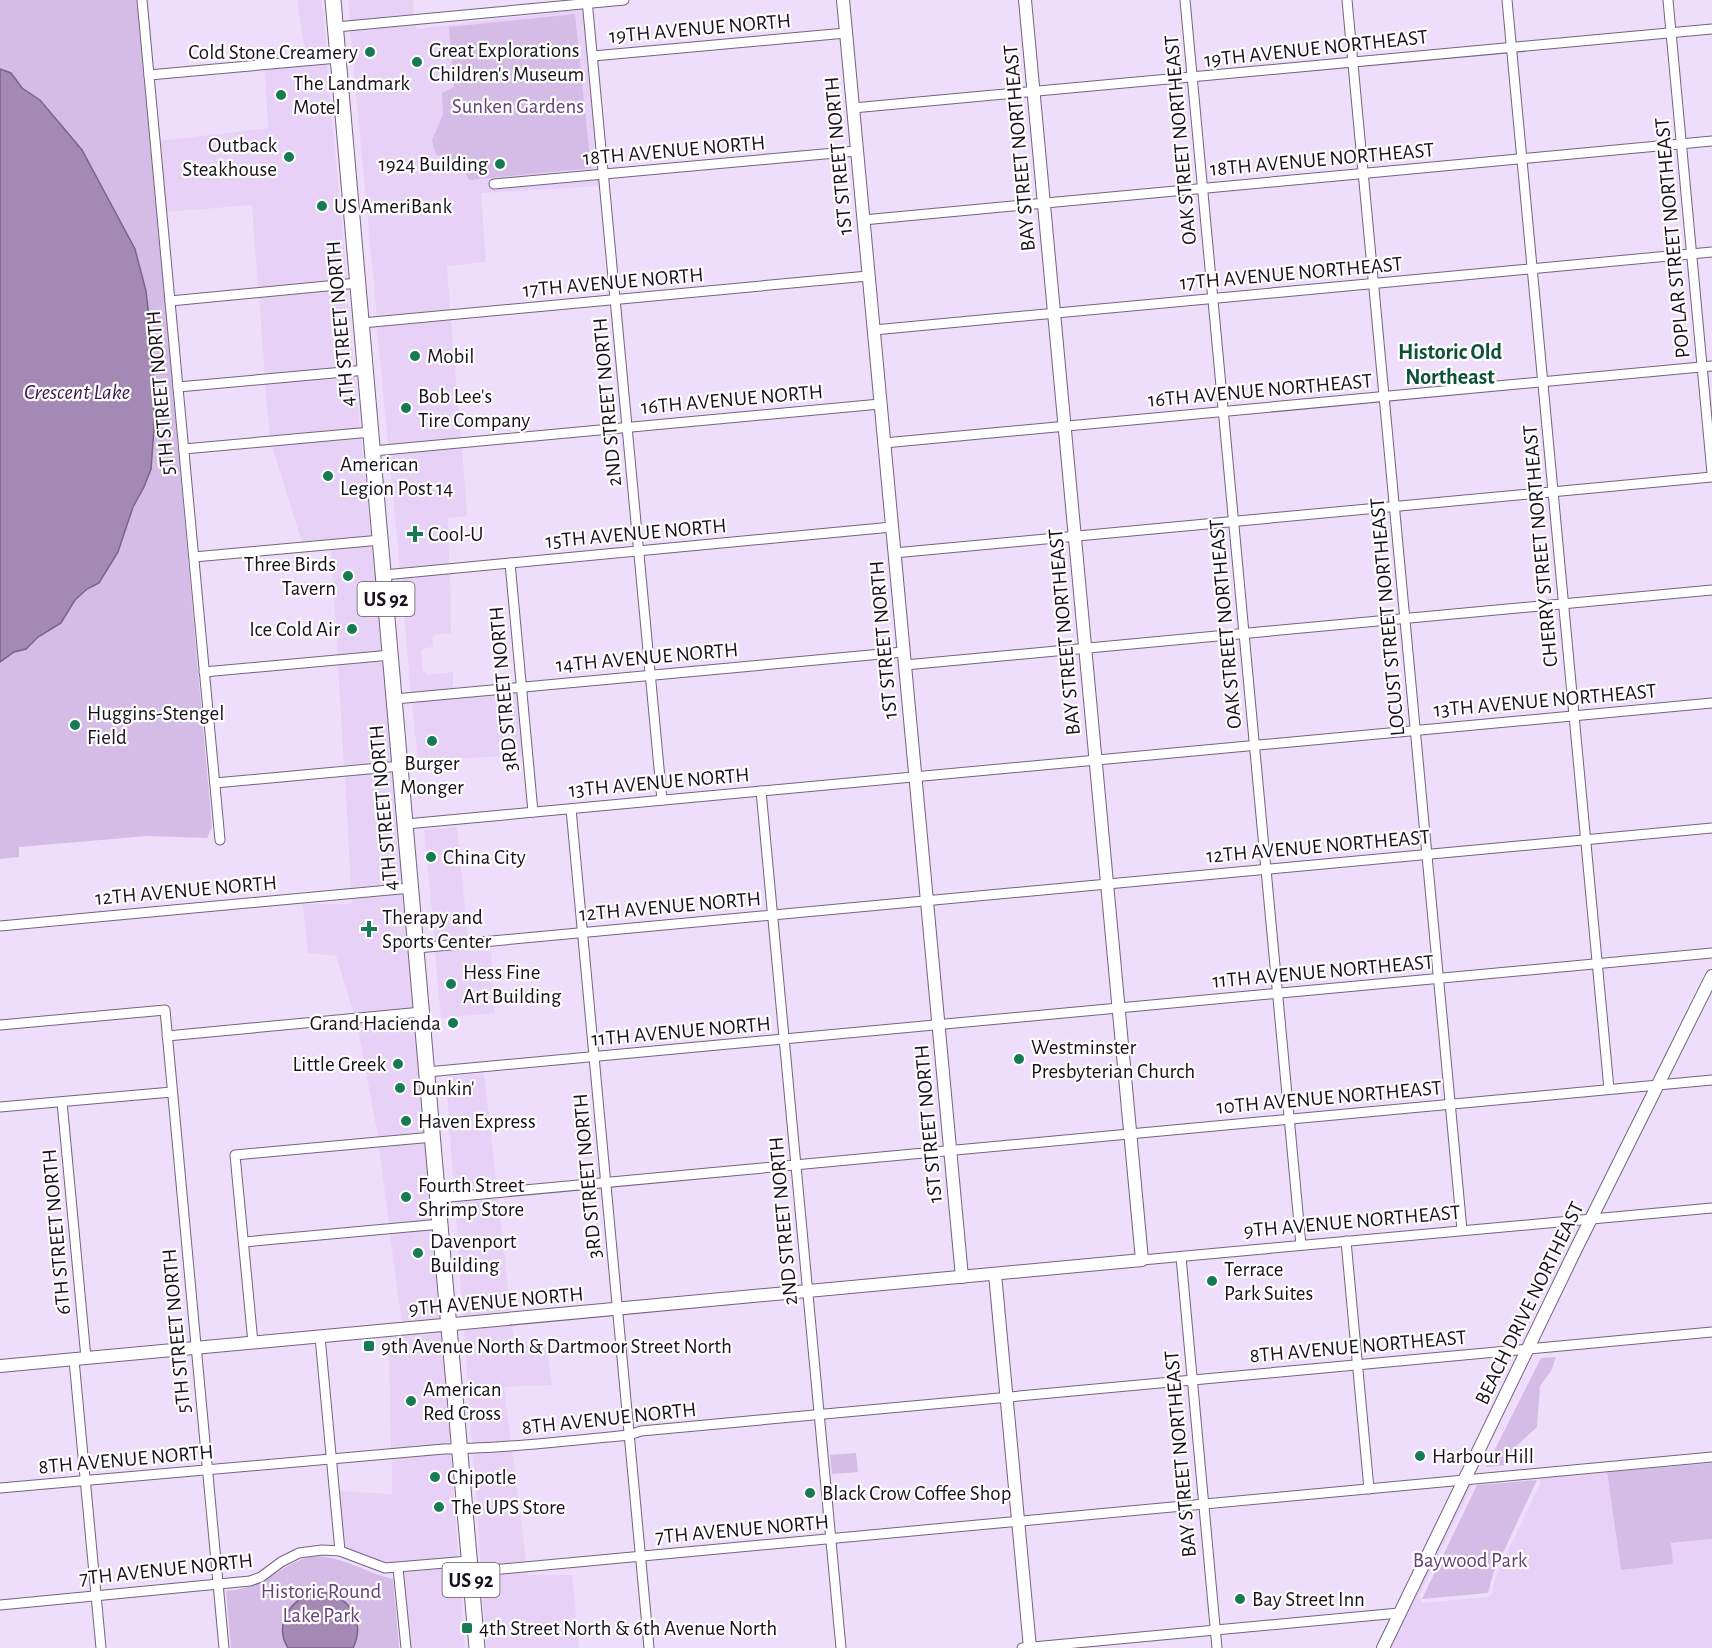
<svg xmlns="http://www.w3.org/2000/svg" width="1712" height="1648" font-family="'Alegreya Sans',sans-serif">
<rect width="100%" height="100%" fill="#efddfc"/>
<g fill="#e7d1f6">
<path d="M 297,0 L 322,0 L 327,54 L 306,56 Z"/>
<path d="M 348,0 L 413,0 L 414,15 L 350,21 Z"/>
<path d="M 584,9 L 599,170 L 490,180 L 491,189 L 600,180 L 600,186 L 481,193 L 486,262 L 447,266 L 450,310 L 377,317 L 350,30 L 415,24 L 416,29 Z"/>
<path d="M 327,64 L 347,279 L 258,288 L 252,205 L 166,212 L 159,141 L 268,128 L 265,69 Z"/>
<path d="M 347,289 L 354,366 L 265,374 L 259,297 Z"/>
<path d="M 451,320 L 461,438 L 388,445 L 377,327 Z"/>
<path d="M 355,376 L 360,428 L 270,436 L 265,384 Z"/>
<path d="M 361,437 L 371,536 L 302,542 L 272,446 Z"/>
<path d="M 462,447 L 467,516 L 448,518 L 449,564 L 400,568 L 389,454 Z"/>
<path d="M 372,546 L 383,651 L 338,655 L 331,549 Z"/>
<path d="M 450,573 L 451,633 L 435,635 L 432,639 L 433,647 L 425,648 L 421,652 L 423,671 L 427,675 L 453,672 L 453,689 L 411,693 L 401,578 Z"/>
<path d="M 384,661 L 394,761 L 344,766 L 338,665 Z"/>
<path d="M 517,693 L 523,755 L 418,761 L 412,702 Z"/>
<path d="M 395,771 L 406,883 L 351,888 L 345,776 Z"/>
<path d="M 457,827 L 468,938 L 435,942 L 424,830 Z"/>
<path d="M 407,893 L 417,1007 L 354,1013 L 336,956 L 308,953 L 303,904 L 352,904 L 352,898 Z"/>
<path d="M 469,948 L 470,951 L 491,951 L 495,1013 L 441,1018 L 435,951 Z"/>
<path d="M 418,1017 L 428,1132 L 378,1137 L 357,1023 Z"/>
<path d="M 484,1073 L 497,1188 L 454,1192 L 446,1077 Z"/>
<path d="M 428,1142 L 434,1220 L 389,1224 L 379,1147 Z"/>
<path d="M 498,1198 L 511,1314 L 463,1318 L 455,1202 Z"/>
<path d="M 435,1229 L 441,1320 L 402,1324 L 390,1234 Z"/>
<path d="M 512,1324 L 514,1346 L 546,1345 L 552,1385 L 504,1387 L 511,1442 L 472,1444 L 464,1328 Z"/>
<path d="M 442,1330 L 450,1444 L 391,1449 L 389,1340 L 403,1338 L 403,1334 Z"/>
<path d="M 512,1451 L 526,1562 L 481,1566 L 473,1454 Z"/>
<path d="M 451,1453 L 458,1557 L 385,1563 L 344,1548 L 339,1491 L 392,1494 L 392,1458 Z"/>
<path d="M 1607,1472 L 1621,1570 L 1673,1562 L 1669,1544 L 1712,1539 L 1712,1648 L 1388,1648 L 1470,1484 L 1473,1484 L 1419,1596 L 1422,1603 L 1488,1597 L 1492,1594 L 1496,1576 L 1541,1482 L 1538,1478 Z"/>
<path d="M 459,1567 L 465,1648 L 411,1648 L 403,1572 Z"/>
<path d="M 527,1572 L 528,1575 L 572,1575 L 579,1648 L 487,1648 L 481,1576 Z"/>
</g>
<g fill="#d5bce7">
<path d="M 0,0 L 138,0 L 212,827 L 207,838 L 147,836 L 19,847 L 19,857 L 0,859 Z"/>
<path d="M 575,14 L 591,168 L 469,180 C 463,165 453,158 436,155 L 432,140 L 443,115 L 442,93 L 454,87 L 449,27 Z"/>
<path d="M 1556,1357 L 1551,1371 L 1540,1386 L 1537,1427 L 1513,1449 L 1506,1465 L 1486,1467 L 1541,1358 Z"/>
<path d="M 856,1453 L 858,1472 L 832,1474 L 830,1455 Z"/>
<path d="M 1712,1463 L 1712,1539 L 1671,1543 L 1673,1564 L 1621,1570 L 1607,1472 Z"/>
<path d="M 1537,1480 L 1493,1574 L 1488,1593 L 1422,1599 L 1477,1485 Z"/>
<path d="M 313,1556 C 343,1556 364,1572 393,1579 L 399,1648 L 231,1648 L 226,1591 C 268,1587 278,1565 313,1556 Z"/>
</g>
<g fill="#a389b4" stroke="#796586" stroke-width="1.5">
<path d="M 0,69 L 11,73 L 22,88 L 40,100 L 82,150 L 135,249 L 146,291 L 153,353 L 154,429 L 151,469 L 144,487 L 133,507 L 118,552 L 99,583 L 87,589 L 75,600 L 61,623 L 38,637 L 26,649 L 14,652 L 0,662 Z"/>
<path d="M 320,1592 C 349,1595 366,1621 353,1648 L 288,1648 C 272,1623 293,1595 320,1592 Z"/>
</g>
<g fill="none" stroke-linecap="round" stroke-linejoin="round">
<g stroke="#73637e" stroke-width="11">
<g id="minor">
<path d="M 142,0 L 220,840"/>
<path d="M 587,0 L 662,800"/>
<path d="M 1185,0 L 1301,1245"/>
<path d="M 1347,0 L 1462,1230"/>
<path d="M 1507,0 L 1609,1089"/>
<path d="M 1668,0 L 1712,473"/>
<path d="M 336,27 L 624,0"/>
<path d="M 593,56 L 846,33"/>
<path d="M 149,75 L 338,58"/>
<path d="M 853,108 L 1712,29"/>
<path d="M 494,184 L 857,151"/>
<path d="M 863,220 L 1712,141"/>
<path d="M 170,301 L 358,283"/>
<path d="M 362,323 L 868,276"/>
<path d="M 874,330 L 1712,252"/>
<path d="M 178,387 L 366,370"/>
<path d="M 884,443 L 1712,366"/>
<path d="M 184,449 L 371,432"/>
<path d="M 373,451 L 880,404"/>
<path d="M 894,553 L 1712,477"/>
<path d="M 194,557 L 381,540"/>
<path d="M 510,563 L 533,812"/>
<path d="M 384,575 L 892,527"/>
<path d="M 905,665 L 1712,590"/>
<path d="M 204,672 L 391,655"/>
<path d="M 395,699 L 903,652"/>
<path d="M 215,783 L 401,766"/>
<path d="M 761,791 L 841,1648"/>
<path d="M 571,809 L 649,1648"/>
<path d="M 406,824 L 1712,703"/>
<path d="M 0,926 L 411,888"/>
<path d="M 417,948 L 1712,828"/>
<path d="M 0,1025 L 165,1010 L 224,1648"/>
<path d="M 167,1036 L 422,1012"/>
<path d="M 427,1072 L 1712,953"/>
<path d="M 62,1102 L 86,1358"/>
<path d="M 0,1107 L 172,1092"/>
<path d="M 439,1198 L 1712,1080"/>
<path d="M 1346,1241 L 1369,1489"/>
<path d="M 244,1242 L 441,1224"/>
<path d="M 1181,1257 L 1217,1648"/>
<path d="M 1142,1260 L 1712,1208"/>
<path d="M 320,1337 L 340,1551"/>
<path d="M 253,1343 L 235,1155 L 433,1137"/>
<path d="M 74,1360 L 101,1648"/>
<path d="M 0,1488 L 444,1449 C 506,1448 568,1441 629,1435 L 641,1431 L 1712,1332"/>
<path d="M 398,1568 L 406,1648"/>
<path d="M 470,1572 L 1712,1457"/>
<path d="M 0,1605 L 250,1581 L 261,1577 L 281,1562 L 299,1553 L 322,1550 L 340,1551 L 385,1568 L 469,1561"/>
<path d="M 1022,1648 L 1399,1613"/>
</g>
</g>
<g stroke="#73637e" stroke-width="14">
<g id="tertiary">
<path d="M 843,0 L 962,1277"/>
<path d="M 995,1274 L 1030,1648"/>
<path d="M 0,1366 L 1142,1260 L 1025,0"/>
<path d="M 1383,1648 L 1573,1255 L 1712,976"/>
</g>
</g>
<g stroke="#73637e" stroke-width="17">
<path id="primary" d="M 333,0 L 477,1648"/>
</g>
<use href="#minor" stroke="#fff" stroke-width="9"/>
<use href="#tertiary" stroke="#fff" stroke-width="12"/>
<use href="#primary" stroke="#fff" stroke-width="15"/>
</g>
<g fill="#167b54" stroke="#fff" stroke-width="2">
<circle cx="370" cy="52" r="6"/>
<circle cx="417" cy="62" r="6"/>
<circle cx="281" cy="95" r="6"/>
<circle cx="289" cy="157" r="6"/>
<circle cx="500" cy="164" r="6"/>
<circle cx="322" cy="206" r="6"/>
<circle cx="415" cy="356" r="6"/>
<circle cx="406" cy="408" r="6"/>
<circle cx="328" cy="476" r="6"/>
<path d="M412 525h6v6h6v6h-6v6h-6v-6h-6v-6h6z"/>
<circle cx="348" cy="576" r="6"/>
<circle cx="352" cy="629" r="6"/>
<circle cx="75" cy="725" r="6"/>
<circle cx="432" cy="741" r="6"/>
<circle cx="431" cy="857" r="6"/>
<path d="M366 920h6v6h6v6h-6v6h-6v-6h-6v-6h6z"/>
<circle cx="451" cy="984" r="6"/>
<circle cx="453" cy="1023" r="6"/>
<circle cx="1019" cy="1059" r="6"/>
<circle cx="398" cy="1064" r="6"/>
<circle cx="400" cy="1088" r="6"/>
<circle cx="406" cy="1121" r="6"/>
<circle cx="406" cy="1197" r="6"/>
<circle cx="418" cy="1253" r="6"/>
<circle cx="1212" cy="1281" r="6"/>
<rect x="363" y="1340" width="12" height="12" rx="3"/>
<circle cx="411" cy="1401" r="6"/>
<circle cx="1420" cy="1456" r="6"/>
<circle cx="435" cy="1477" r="6"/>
<circle cx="810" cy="1493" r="6"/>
<circle cx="439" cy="1507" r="6"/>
<circle cx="1240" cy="1599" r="6"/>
<rect x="461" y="1622" width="12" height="12" rx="3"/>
</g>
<g text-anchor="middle" stroke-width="4.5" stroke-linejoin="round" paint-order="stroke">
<g fill="#fff" stroke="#5d5860" stroke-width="1.5">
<rect x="357.5" y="582" width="57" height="34" rx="4.5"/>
<rect x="442.5" y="1563" width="57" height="34" rx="4.5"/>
</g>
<g font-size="20" font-weight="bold" fill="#18111c">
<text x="386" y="606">US 92</text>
<text x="471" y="1587">US 92</text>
</g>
<g font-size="21" fill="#18111c" stroke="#fff">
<text transform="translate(700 28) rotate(-5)" y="7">19TH AVENUE NORTH</text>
<text transform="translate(1316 48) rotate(-6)" y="7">19TH AVENUE NORTHEAST</text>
<text transform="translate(1180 140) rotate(-95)" y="7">OAK STREET NORTHEAST</text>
<text transform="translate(1019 148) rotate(-95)" y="7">BAY STREET NORTHEAST</text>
<text transform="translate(674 150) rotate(-5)" y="7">18TH AVENUE NORTH</text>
<text transform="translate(838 156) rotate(-95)" y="7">1ST STREET NORTH</text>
<text transform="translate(1322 159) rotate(-5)" y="7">18TH AVENUE NORTHEAST</text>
<text transform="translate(1672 238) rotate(-95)" y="7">POPLAR STREET NORTHEAST</text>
<text transform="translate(1291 273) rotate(-5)" y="7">17TH AVENUE NORTHEAST</text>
<text transform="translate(613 282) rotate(-5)" y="7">17TH AVENUE NORTH</text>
<text transform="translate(340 324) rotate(-95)" y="7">4TH STREET NORTH</text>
<text transform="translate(1260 390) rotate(-5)" y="7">16TH AVENUE NORTHEAST</text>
<text transform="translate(160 393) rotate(-95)" y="7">5TH STREET NORTH</text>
<text transform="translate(732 399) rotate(-5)" y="7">16TH AVENUE NORTH</text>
<text transform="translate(607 402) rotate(-95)" y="7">2ND STREET NORTH</text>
<text transform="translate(636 533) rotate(-5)" y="7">15TH AVENUE NORTH</text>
<text transform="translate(1540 546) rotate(-95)" y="7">CHERRY STREET NORTHEAST</text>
<text transform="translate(1387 617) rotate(-95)" y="7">LOCUST STREET NORTHEAST</text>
<text transform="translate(1225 624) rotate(-95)" y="7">OAK STREET NORTHEAST</text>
<text transform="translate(1064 632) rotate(-95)" y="7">BAY STREET NORTHEAST</text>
<text transform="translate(883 640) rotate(-95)" y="7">1ST STREET NORTH</text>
<text transform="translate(647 657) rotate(-5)" y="7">14TH AVENUE NORTH</text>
<text transform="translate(503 689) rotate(-95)" y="7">3RD STREET NORTH</text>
<text transform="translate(1545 700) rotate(-5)" y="7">13TH AVENUE NORTHEAST</text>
<text transform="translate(659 782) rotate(-5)" y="7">13TH AVENUE NORTH</text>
<text transform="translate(383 808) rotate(-95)" y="7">4TH STREET NORTH</text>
<text transform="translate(1318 846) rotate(-5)" y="7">12TH AVENUE NORTHEAST</text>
<text transform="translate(186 890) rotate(-5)" y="7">12TH AVENUE NORTH</text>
<text transform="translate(670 906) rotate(-5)" y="7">12TH AVENUE NORTH</text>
<text transform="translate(1323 971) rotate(-5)" y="7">11TH AVENUE NORTHEAST</text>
<text transform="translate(681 1031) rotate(-5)" y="7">11TH AVENUE NORTH</text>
<text transform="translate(1329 1097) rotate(-5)" y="7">10TH AVENUE NORTHEAST</text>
<text transform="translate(928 1124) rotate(-95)" y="7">1ST STREET NORTH</text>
<text transform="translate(587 1176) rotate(-95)" y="7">3RD STREET NORTH</text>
<text transform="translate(783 1221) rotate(-95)" y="7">2ND STREET NORTH</text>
<text transform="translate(1352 1221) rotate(-5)" y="7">9TH AVENUE NORTHEAST</text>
<text transform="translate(56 1232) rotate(-95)" y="7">6TH STREET NORTH</text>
<text transform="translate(496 1301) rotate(-5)" y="7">9TH AVENUE NORTH</text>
<text transform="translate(1529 1303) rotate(-64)" y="7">BEACH DRIVE NORTHEAST</text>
<text transform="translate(176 1331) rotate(-95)" y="7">5TH STREET NORTH</text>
<text transform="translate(1358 1346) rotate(-5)" y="7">8TH AVENUE NORTHEAST</text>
<text transform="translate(609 1418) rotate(-6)" y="7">8TH AVENUE NORTH</text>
<text transform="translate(1180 1454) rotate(-95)" y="7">BAY STREET NORTHEAST</text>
<text transform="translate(126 1459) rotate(-5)" y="7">8TH AVENUE NORTH</text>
<text transform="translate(742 1529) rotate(-5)" y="7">7TH AVENUE NORTH</text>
<text transform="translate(166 1569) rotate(-6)" y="7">7TH AVENUE NORTH</text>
</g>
<g font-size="21" fill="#18111c" stroke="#fff" text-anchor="start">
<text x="429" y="57">Great Explorations<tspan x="429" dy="24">Children's Museum</tspan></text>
<text x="358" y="59" text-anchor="end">Cold Stone Creamery</text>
<text x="293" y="90">The Landmark<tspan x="293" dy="24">Motel</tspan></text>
<text x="277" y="152" text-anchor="end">Outback<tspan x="277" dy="24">Steakhouse</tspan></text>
<text x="488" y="171" text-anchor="end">1924 Building</text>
<text x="334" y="213">US AmeriBank</text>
<text x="427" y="363">Mobil</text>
<text x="418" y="403">Bob Lee's<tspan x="418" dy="24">Tire Company</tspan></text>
<text x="340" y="471">American<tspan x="340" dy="24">Legion Post 14</tspan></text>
<text x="428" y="541">Cool-U</text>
<text x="336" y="571" text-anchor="end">Three Birds<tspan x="336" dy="24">Tavern</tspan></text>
<text x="340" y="636" text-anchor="end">Ice Cold Air</text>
<text x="87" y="720">Huggins-Stengel<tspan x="87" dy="24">Field</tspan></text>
<text x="432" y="770" text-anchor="middle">Burger<tspan x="432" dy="24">Monger</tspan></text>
<text x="443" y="864">China City</text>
<text x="382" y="924">Therapy and<tspan x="382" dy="24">Sports Center</tspan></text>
<text x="463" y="979">Hess Fine<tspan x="463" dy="24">Art Building</tspan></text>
<text x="441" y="1030" text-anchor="end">Grand Hacienda</text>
<text x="1031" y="1054">Westminster<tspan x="1031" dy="24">Presbyterian Church</tspan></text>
<text x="386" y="1071" text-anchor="end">Little Greek</text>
<text x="412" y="1095">Dunkin'</text>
<text x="418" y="1128">Haven Express</text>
<text x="418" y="1192">Fourth Street<tspan x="418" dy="24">Shrimp Store</tspan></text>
<text x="430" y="1248">Davenport<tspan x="430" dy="24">Building</tspan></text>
<text x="1224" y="1276">Terrace<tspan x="1224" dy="24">Park Suites</tspan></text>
<text x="381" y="1353">9th Avenue North &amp; Dartmoor Street North</text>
<text x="423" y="1396">American<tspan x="423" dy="24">Red Cross</tspan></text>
<text x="1432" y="1463">Harbour Hill</text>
<text x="447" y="1484">Chipotle</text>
<text x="822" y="1500">Black Crow Coffee Shop</text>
<text x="451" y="1514">The UPS Store</text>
<text x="1252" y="1606">Bay Street Inn</text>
<text x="479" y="1635">4th Street North &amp; 6th Avenue North</text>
</g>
<g font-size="21" fill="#64417a" stroke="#fff">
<text x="518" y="113">Sunken Gardens</text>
<text x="1470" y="1567">Baywood Park</text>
<text x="321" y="1598">Historic Round<tspan x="321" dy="24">Lake Park</tspan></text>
</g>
<g font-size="22" font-weight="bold" fill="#0c5136" stroke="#fff">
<text x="1450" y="359">Historic Old<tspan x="1450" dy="25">Northeast</tspan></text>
</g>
<g font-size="22" font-style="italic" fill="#39164c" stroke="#fff">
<text x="77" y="399">Crescent Lake</text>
</g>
</g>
</svg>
